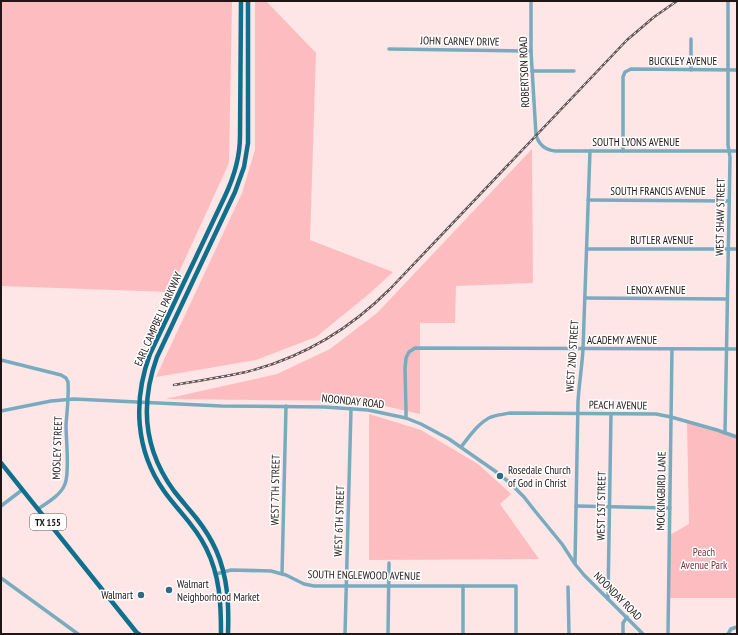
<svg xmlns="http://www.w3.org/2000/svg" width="738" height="635" font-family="'PT Sans Narrow',sans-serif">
<rect width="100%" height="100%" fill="#fee6e6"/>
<g fill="#fdbdc0">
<path d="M 1,1 L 232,1 L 229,163 L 170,292 L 1,286 Z"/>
<path d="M 255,1 L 266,1 L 316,53 L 310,240 L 393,272 L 369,294 L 316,337 L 256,360 L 156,377 L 242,193 L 255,150 Z"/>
<path d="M 532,149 L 533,283 L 456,286 L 455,323 L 420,323 L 420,414 L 363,401 L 165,399 L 277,374 L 330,349 L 377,313 Z"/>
<path d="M 369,414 L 421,430 L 478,464 L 511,494 L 500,504 L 539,559 L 369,560 Z"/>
<path d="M 687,421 L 737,437 L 737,598 L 669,598 L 670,535 L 689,524 Z"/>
</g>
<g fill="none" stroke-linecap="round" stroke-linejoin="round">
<g stroke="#79abbf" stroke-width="3.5">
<path d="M 531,1 L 531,51 L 536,135 C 539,145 545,150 555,151 L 737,151"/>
<path d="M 691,39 L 691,70"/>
<path d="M 389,49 L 531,51"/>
<path d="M 532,71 L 574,71"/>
<path d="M 623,151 L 623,77 L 625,72 L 631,69 L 737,70"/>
<path d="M 588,200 L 729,201"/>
<path d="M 587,249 L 737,249"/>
<path d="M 585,298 L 727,299"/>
<path d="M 1,360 L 61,375 L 66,378 L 68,382 C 69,396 67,411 66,425 C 66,440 70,472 65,484 C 61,495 47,503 38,509"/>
<path d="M 1,411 L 51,401 L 74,399 L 221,406 L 325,407 L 368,410 L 406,418 L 421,424 L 449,439 L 495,471 L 509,482 L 524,497 L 535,511 L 562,544 L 575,564 L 584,575 L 643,634"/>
<path d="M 406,418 L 406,411 L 405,368 L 406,358 L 409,352 L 415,348 L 737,349"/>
<path d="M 725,433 L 730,157 L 728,145 L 728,1"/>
<path d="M 461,447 C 469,437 478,423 491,417 C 497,415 504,414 510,413 L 656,414 L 671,417 L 717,430 L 737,437"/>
<path d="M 1,506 L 22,490"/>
<path d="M 576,506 L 670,508"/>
<path d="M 575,563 L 578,402 C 579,384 582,367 583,349 L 590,151"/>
<path d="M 216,574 L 231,570 L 271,571 L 286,575 L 304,584 L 314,586 L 516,586 L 516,634"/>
<path d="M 282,574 L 286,406"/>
<path d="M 1,578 L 78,634"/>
<path d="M 463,586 L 463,634"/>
<path d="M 568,587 L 569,634"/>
<path d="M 608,599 L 611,414"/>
<path d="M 345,634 L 351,409"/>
<path d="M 388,634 L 389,563"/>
<path d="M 623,634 L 623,623 L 627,617"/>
<path d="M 668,634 L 672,349"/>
<path d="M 728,634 L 731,629 L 737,627"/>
</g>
<g stroke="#0f708d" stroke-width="4.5">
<path d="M 1,463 L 137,633 L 139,634"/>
<path d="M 221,634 C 221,603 220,576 206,548 C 195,525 178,511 164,491 C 135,450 133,400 150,354 L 225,196 C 234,177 240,157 240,136 L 241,1"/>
<path d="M 228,634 C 229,605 228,577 216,550 C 211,539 204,528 197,519 C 189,509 181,500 174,491 C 144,450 140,404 157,357 L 235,192 L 244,167 L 248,143 L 248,1"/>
</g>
<g stroke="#615353" stroke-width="2.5">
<path id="rail" d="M 174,385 C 198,381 222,377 246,372 C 302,358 350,329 390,289 L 627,40 L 654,17 L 677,1"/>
</g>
<use href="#rail" stroke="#fff" stroke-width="1" stroke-dasharray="3" stroke-linecap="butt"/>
</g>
<g fill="#2f6c83" stroke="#fff" stroke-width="1.5">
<circle cx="500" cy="476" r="4"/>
<circle cx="169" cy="590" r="4"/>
<circle cx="141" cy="595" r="4"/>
</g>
<g text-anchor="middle" stroke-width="3" stroke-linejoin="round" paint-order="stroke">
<rect fill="#fff" stroke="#635c5c" stroke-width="1" x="30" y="514" width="36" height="16" rx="3"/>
<g font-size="10" font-weight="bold" fill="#201616">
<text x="48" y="526">TX 155</text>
</g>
<g font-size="11" fill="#201616" stroke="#fff">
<text transform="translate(460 41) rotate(1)" y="4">JOHN CARNEY DRIVE</text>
<text x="683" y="65">BUCKLEY AVENUE</text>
<text transform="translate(524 72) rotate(-92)" y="4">ROBERTSON ROAD</text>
<text x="636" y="146">SOUTH LYONS AVENUE</text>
<text x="658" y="195">SOUTH FRANCIS AVENUE</text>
<text transform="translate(720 217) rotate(-89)" y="4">WEST SHAW STREET</text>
<text x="662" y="244">BUTLER AVENUE</text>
<text x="656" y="294">LENOX AVENUE</text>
<text transform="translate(158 319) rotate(-66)" y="4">EARL CAMPBELL PARKWAY</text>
<text x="622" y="344">ACADEMY AVENUE</text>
<text transform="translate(572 356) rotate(-86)" y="4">WEST 2ND STREET</text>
<text transform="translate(353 401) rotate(6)" y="4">NOONDAY ROAD</text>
<text transform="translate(618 405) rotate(1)" y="4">PEACH AVENUE</text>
<text transform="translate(57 448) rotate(-88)" y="4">MOSLEY STREET</text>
<text transform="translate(275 490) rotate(-89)" y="4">WEST 7TH STREET</text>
<text transform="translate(661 491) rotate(-89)" y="4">MOCKINGBIRD LANE</text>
<text transform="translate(601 506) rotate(-89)" y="4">WEST 1ST STREET</text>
<text transform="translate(339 521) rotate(-88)" y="4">WEST 6TH STREET</text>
<text transform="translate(364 575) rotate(1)" y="4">SOUTH ENGLEWOOD AVENUE</text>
<text transform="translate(618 596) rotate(45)" y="4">NOONDAY ROAD</text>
</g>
<g font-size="11" fill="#201616" stroke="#fff" text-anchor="start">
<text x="508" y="474">Rosedale Church<tspan x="508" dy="13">of God in Christ</tspan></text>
<text x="177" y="588">Walmart<tspan x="177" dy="13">Neighborhood Market</tspan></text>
<text x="133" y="599" text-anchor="end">Walmart</text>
</g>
<g font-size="11" fill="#7d313a" stroke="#fff">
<text x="704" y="556">Peach<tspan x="704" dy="13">Avenue Park</tspan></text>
</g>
</g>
<rect width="738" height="635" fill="none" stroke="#201616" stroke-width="4"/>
</svg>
